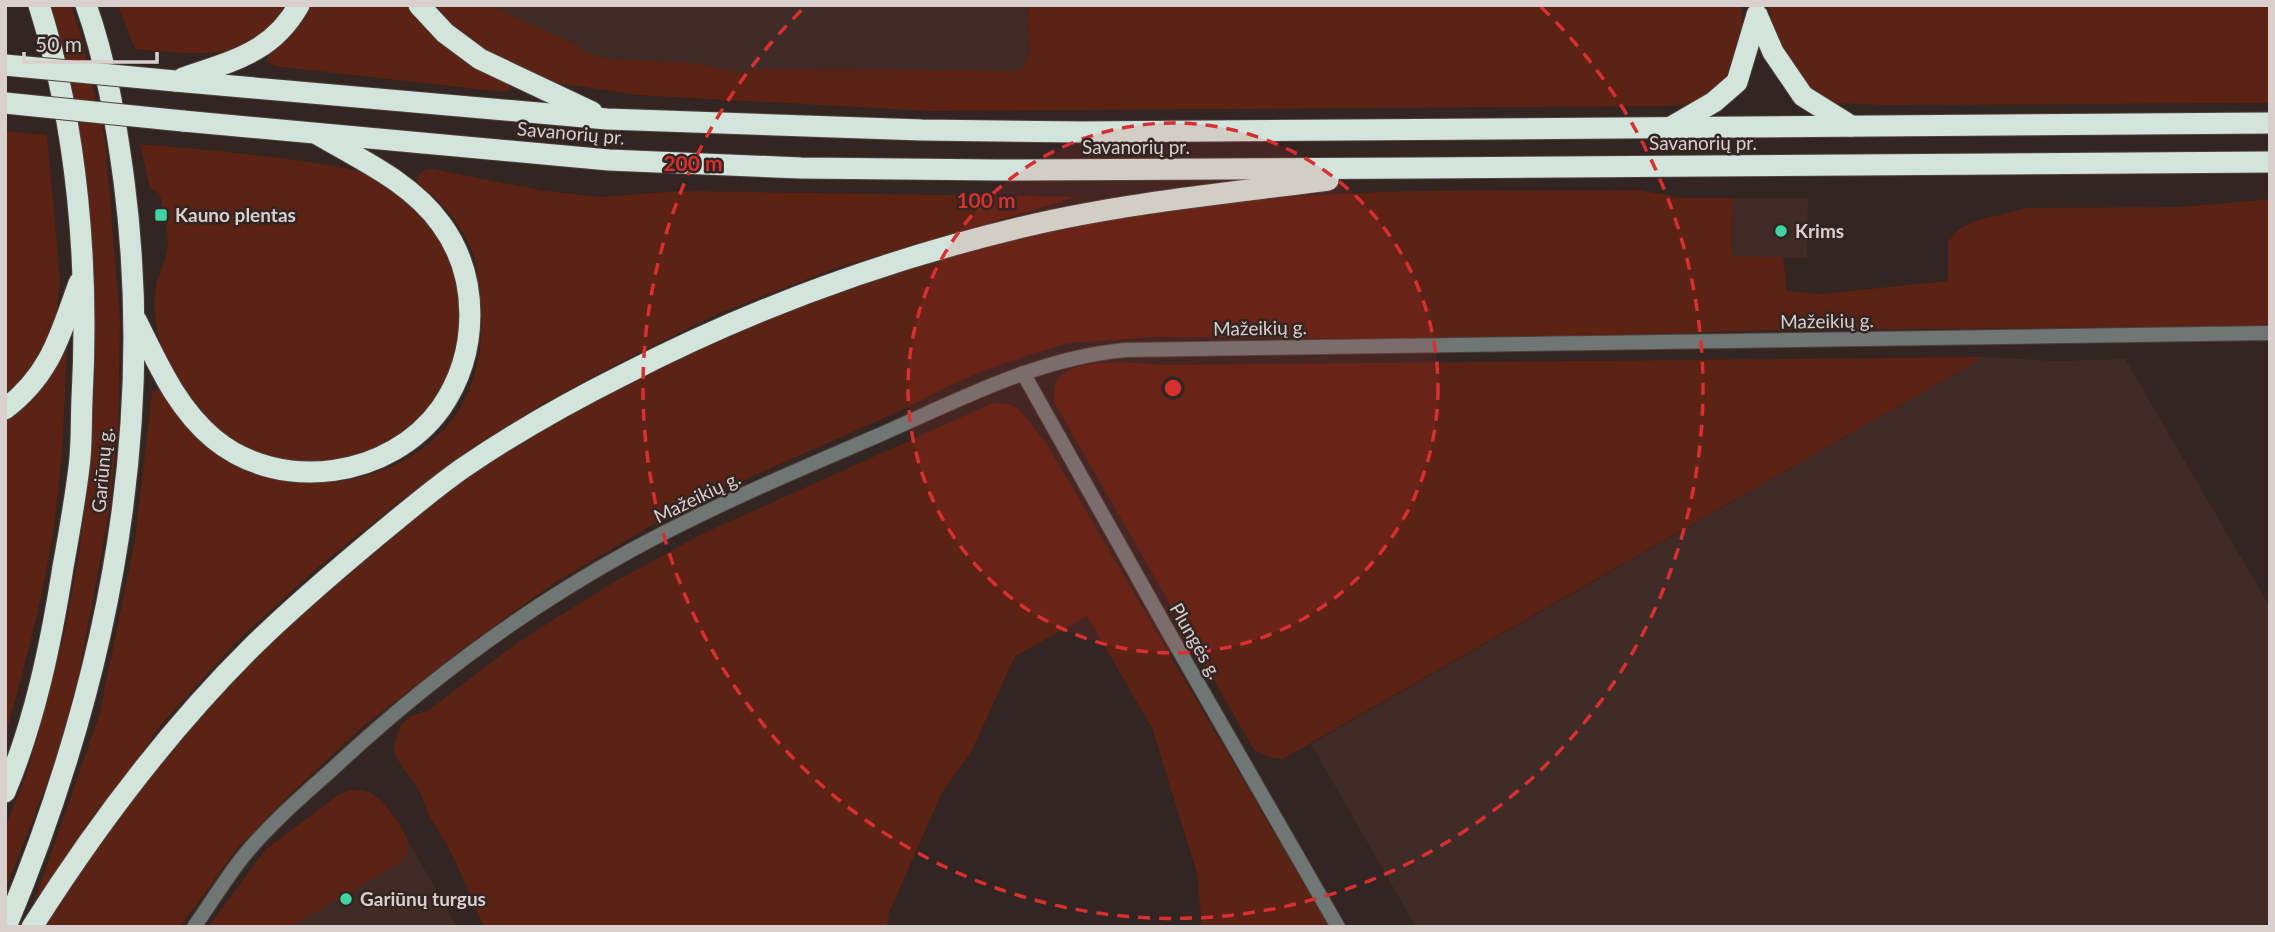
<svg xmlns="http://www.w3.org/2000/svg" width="2275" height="932" font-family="Lato,sans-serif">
<rect width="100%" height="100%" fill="#332521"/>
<g fill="#402b26">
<path d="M 489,5 L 1027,5 L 1030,49 L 1024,66 L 1017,71 L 754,69 L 740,73 L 693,63 L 606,59 L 582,51 L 576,45 Z"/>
<path d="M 1733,198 L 1808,198 L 1807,258 L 1732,257 Z"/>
<path d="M 1984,357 L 2057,361 L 2125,359 L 2270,607 L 2270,927 L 1416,927 L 1311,744 Z"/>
<path d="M 395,817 L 457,927 L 230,927 L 319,828 Z"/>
</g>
<g fill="#5c2214">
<path d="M 49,5 L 71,5 L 83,44 L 105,140 L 120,320 L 118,430 L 109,512 L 79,674 L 53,768 L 5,890 L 5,828 L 28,770 L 63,640 L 79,553 L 90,460 L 95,369 L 92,261 Z"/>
<path d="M 118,5 L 290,5 C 281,15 271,30 260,38 C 222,61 176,52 135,49 Z"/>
<path d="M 310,5 L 407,5 L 422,23 L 508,83 L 512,89 L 503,92 L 274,66 L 267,60 C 271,48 282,43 290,34 C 299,26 305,16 310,5 Z"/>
<path d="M 431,5 L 489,5 L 576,45 L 582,51 L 606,59 L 693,63 L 740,73 L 754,69 L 1017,71 L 1024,66 L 1030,49 L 1027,5 L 1740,5 C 1746,26 1742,56 1731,75 C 1725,85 1711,94 1701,99 C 1693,103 1683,104 1674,106 L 928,111 L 637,95 L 552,82 L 483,50 L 448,24 Z"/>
<path d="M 1768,5 L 2270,5 L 2270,103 L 1889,105 L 1830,103 L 1815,96 L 1780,50 Z"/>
<path d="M 5,131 L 47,135 L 60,279 L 56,317 L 43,352 L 29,376 L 5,401 Z"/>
<path d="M 140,144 C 190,148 239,153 288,159 C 320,164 352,166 381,180 C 398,189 413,203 425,217 C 455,251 463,280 460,324 C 459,343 456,364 447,381 C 422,427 373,461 319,463 C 298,464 277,458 257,451 C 217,437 178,395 164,355 C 156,335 152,303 157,282 C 160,272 165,262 167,252 C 170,234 163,212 160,194 L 150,188 Z"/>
<path d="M 432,169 L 545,191 L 601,197 L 679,191 L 1077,197 L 836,268 L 717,314 L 622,361 L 544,403 L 473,447 L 396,504 L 316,569 L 239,639 L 163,722 L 28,919 L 99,716 L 135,541 L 152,393 L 161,389 C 179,406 196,424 214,441 C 221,449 228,458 237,463 C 268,481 294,484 329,482 C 381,479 435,451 462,405 C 482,369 484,325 479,285 C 477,277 477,267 475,259 C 464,228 444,203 418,184 L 417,178 L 422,171 Z"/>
<path d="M 1638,190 L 1683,198 L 1733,198 L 1732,256 L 1783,257 L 1787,291 L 1820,294 L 1948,281 L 1948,242 L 1958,230 L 1972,222 L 2026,208 L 2183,207 L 2270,199 L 2270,326 L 1782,330 L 1479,339 L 1156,337 L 1068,343 L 1001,364 L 957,382 L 900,411 L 681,508 L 554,583 L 466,646 L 361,728 L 286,798 L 235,851 L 180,927 L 45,927 C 81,869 121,814 163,760 C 188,729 214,697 242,669 C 312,599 389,535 469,478 C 506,451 545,424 586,401 C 648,367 714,339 780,313 C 814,300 849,285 884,274 C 1003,238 1125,215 1248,201 C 1375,187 1510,191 1638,190 Z"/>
<path d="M 67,347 C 64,413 62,480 51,545 C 40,610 22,674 5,738 L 5,423 L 31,400 L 52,376 Z"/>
<path d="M 1984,357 L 1283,759 L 1269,757 L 1254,750 L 1054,402 C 1054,397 1053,390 1055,385 C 1067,352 1142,365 1171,365 Z"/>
<path d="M 993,403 L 1010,404 L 1022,412 L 1048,446 L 1329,927 L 1202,927 L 1197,873 L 1152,728 L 1087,616 L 1015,656 L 971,752 L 941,794 L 889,913 L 887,927 L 484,927 L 453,856 L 429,815 L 418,788 L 402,767 L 395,754 L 394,744 L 401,725 L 411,716 L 429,710 L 518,642 L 614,582 L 702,534 Z"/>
<path d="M 351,790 C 356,790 363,790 368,792 C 382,797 409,832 408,846 C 408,853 404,857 401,862 L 291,927 L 208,927 L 266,849 L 338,795 Z"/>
</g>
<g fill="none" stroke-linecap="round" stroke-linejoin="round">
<g stroke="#4e403d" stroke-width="16">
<g id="street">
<path d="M 1023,373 L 1169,633 L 1338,927"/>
<path d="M 194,927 C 210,904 225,880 242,858 C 270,823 306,793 338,764 C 426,682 523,610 628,552 C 708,508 793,472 877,436 C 957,401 1037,358 1125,350 L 2270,333"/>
</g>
</g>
<g stroke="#4e403d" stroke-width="23">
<g id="highway">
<path d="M 419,5 L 445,33 L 480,59 L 592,112"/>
<path d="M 1757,15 L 1773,52 L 1803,96 L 1851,126"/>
<path d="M 183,78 C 232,61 272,53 299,5"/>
<path d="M 175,81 L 607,119 L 922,130 L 1082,132 L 2270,123"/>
<path d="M 183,121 L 609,160 L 801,168 L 998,170 L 1421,168 L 2270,162"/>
<path d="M 1671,127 L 1714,102 L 1737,82 L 1757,15"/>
<path d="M 136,320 C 158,364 176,407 214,439 C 281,494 391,478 441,408 C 479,353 480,277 441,224 C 411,182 361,160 317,134"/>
<path d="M 5,409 C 51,374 60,335 79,283"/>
<path d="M 5,792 C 35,721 51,643 63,567 C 69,534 75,501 79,467 C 82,445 81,421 82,399 C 89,268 78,130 39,5"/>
<path d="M 6,927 C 105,690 157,437 124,181 C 116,122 106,61 86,5"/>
<path d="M 32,927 C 96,826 169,729 254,645 C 293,607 335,571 377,536 C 405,513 433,489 463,468 C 514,433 569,402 625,374 C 753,308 887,259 1027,226 C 1124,203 1229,193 1328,180"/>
</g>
</g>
<use href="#street" stroke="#6f7673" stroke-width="14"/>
<use href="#highway" stroke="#d2e4db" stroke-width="21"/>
<g stroke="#4e403d" stroke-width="23" stroke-linecap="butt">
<g id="highway-bridge">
<path d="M 5,65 L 175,81"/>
<path d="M 5,103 L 183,121"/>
</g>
</g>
<use href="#highway-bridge" stroke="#d2e4db" stroke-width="21"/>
</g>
<circle cx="1173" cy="388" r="265" fill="#d63030" fill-opacity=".12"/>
<g fill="none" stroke="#d63030" stroke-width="3.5" stroke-dasharray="12 9">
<circle cx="1173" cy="388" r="265"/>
<path d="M1541 7A530 530 0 1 1 805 7"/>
</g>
<g fill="#40d4a2" stroke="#332521" stroke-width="2.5">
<rect x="154" y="208" width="14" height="14" rx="3.5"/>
<circle cx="1781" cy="231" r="7"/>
<circle cx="346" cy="899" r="7"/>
</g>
<g text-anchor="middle" stroke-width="5" stroke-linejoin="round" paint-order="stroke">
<g font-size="19" fill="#d9cfcd" stroke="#332521">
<text transform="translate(571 133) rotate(5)" y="7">Savanorių pr.</text>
<text x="1703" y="150">Savanorių pr.</text>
<text x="1136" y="154">Savanorių pr.</text>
<text transform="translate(1827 321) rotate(-1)" y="7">Mažeikių g.</text>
<text transform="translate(1260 328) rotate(-1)" y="7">Mažeikių g.</text>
<text transform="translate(102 470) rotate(-85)" y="7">Gariūnų g.</text>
<text transform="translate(697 497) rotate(-26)" y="7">Mažeikių g.</text>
<text transform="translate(1196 641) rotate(60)" y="7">Plungės g.</text>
</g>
<g font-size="19" font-weight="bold" fill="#d9cfcd" stroke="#332521" text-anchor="start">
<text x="175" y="222">Kauno plentas</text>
<text x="1795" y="238">Krims</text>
<text x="360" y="906">Gariūnų turgus</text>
</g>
</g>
<circle cx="1173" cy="388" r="10" fill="#d63030" stroke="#332521" stroke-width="3.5"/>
<g font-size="21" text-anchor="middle" font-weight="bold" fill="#d63030" stroke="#332521" stroke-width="5" stroke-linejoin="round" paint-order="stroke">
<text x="693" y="171">200 m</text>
<text x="986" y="208">100 m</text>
</g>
<rect width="2275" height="932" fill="none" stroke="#d9cfcd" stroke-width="14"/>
<path d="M24 52v10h133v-10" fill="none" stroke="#d9cfcd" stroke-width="3.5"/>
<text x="35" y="52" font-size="21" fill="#d9cfcd" stroke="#332521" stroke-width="5" paint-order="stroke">50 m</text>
</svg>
